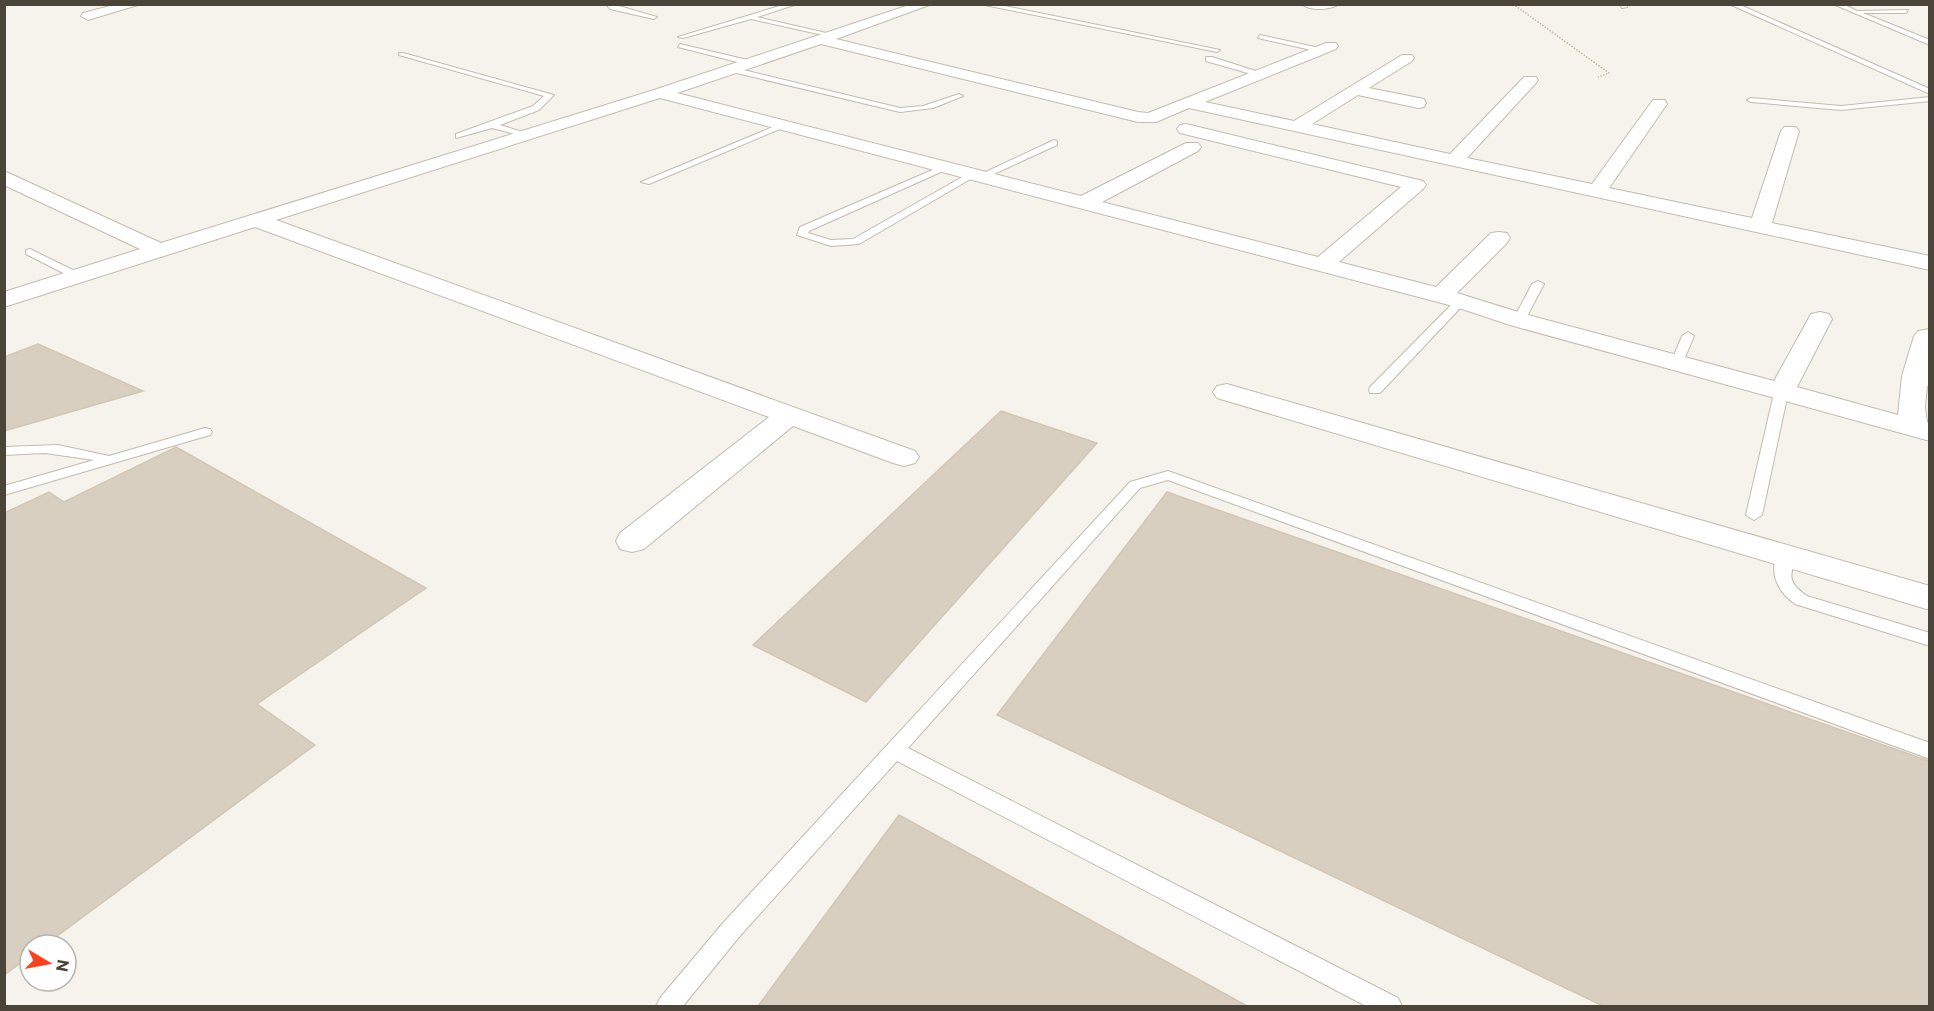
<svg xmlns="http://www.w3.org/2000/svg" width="1934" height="1011" font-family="Commissioner,sans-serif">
<rect width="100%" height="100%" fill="#f6f3ec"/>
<g fill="#d8cfc1" stroke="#d3c7b4" stroke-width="1.5">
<path d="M 38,344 L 143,391 L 4,431 L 4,357 Z"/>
<path d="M 1001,411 L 1097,443 L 866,702 L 753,645 Z"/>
<path d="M 176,447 L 426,588 L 257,704 L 315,745 L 45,945 L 30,945 L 30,956 L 4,975 L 4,513 L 49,492 L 64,502 Z"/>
<path d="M 1167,492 L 1929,761 L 1929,1006 L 1603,1006 L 997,715 Z"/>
<path d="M 899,815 L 1247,1006 L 758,1006 Z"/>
</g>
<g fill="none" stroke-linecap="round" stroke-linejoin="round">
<g stroke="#c2bbae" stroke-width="2">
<g id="lane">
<path d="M 606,4 L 612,4 L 657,17 L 654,19 L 610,9 Z"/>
<path d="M 786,4 L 797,4 L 757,17 L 835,35 L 832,37 L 751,19 L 683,38 L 678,37 Z"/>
<path d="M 980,4 L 995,4 L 1220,50 L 1217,52 Z"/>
<path d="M 1620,4 L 1626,4 L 1627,7 L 1622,8 Z"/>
<path d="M 1729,4 L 1738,4 L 1930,89 L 1930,94 Z"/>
<path d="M 1833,4 L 1843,4 L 1857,11 L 1908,10 L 1906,13 L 1863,13 L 1930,40 L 1930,45 Z"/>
<path d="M 1260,35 L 1320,48 L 1323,50 L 1320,52 L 1258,38 Z"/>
<path d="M 680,44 L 752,61 L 753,63 L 749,65 L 678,47 Z"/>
<path d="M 399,53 L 403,53 L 554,95 L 539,110 L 500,125 L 526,133 L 526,137 L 492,128 L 456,138 L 456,134 L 533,106 L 544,96 L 399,55 Z"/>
<path d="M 1206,57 L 1212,57 L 1265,74 L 1258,76 L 1206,61 Z"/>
<path d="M 731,67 L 900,108 L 923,106 L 959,94 L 963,96 L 933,108 L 900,112 L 728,71 Z"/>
<path d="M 1930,97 L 1930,101 L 1841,110 L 1751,102 L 1747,100 L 1751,98 L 1841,106 Z"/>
<path d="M 780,124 L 787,126 L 649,184 L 641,182 Z"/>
<path d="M 1054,140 L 1057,141 L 1057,145 L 985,178 L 977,176 Z"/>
<path d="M 944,165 L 952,167 L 809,231 L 808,233 L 831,240 L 853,239 L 971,172 L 979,174 L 859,244 L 831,246 L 797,235 L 800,227 Z"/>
<path d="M 30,249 L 83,275 L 84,277 L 83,279 L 75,279 L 26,254 L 26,250 Z"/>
<path d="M 1538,281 L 1544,284 L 1525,320 L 1523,322 L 1515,322 L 1513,320 L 1532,284 Z"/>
<path d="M 1461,298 L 1467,301 L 1465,303 L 1380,393 L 1370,393 L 1369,390 L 1370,387 L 1457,299 Z"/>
<path d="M 1688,332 L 1694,336 L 1683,362 L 1677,366 L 1673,365 L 1671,362 L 1682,336 Z"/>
<path d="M 1781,389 L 1788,393 L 1762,515 L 1754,520 L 1746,515 L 1774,393 Z"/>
<path d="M 205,428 L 210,429 L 212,432 L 210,435 L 4,495 L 4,486 L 94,460 L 45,453 L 4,455 L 4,447 L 58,445 L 109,456 Z"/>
<path d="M 1168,471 L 1930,743 L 1930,759 L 1168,480 L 1140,488 L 908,748 L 1398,998 L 1402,1006 L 1366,1006 L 897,761 L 739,937 L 683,1006 L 656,1006 L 660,998 L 723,923 L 1130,482 Z"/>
<path d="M 1785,550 L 1791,551 C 1800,571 1778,576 1807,596 L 1930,633 L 1930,646 L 1795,604 C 1777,591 1768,572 1779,551 Z"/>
</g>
</g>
<g stroke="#c2bbae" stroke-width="2">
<g id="street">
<path d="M 118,4 L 141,4 L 88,20 L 81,16 L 83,13 Z"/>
<path d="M 912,4 L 932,4 L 836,39 L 1138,112 L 1148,113 L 1326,43 L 1336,43 L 1338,46 L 1336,49 L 1205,102 L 1294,121 L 1402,55 L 1412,55 L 1414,58 L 1412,61 L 1369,88 L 1424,99 L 1426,103 L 1424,107 L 1418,108 L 1358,95 L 1312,124 L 1450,154 L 1524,77 L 1536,77 L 1538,80 L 1536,83 L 1467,158 L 1592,184 L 1653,100 L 1665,100 L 1667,104 L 1609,188 L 1752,218 L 1781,131 L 1784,127 L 1796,127 L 1799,131 L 1772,223 L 1930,256 L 1930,270 L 1189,108 L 1156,122 L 1138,122 L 821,44 L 677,93 L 1081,196 L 1186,143 L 1198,143 L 1201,147 L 1198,151 L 1102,202 L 1318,257 L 1401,187 L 1180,133 L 1177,129 L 1180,125 L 1186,124 L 1423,181 L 1426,185 L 1423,189 L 1339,262 L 1436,287 L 1491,233 L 1499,232 L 1507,233 L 1510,238 L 1507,243 L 1457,293 L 1528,315 L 1774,381 L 1811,314 L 1820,312 L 1829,314 L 1832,319 L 1797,387 L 1898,415 L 1902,376 L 1914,336 L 1918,331 L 1930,329 L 1930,387 L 1927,386 L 1925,407 L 1927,422 L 1930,423 L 1930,441 L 1510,325 L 1453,306 L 660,98 L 276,220 L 915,451 L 919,457 L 915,463 L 904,466 L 893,463 L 793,426 L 644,549 L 632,552 L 620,549 L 616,541 L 620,533 L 769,417 L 255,227 L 4,307 L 4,292 L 140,249 L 4,185 L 4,171 L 161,243 L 654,90 Z"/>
<path d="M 1339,4 C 1331,10 1311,11 1303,5 Z"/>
<path d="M 1227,384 L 1930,586 L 1930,610 L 1217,398 L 1213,392 L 1217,386 Z"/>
</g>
</g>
<path stroke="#c4b79f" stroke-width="1.5" stroke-dasharray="1.5 1.5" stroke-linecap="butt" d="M 1513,4 L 1609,73 L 1598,77"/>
<use href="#lane" fill="#fff" fill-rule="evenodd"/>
<use href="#street" fill="#fff" fill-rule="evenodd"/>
</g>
<rect width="1934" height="1011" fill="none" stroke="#4b4439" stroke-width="12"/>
<g transform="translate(48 963) rotate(100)"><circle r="28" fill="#ffffff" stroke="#b7b4b0" stroke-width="1.5"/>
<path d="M0-4.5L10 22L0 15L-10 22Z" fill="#fc3f1d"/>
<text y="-9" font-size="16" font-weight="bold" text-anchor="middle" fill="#4b4439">N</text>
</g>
</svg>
